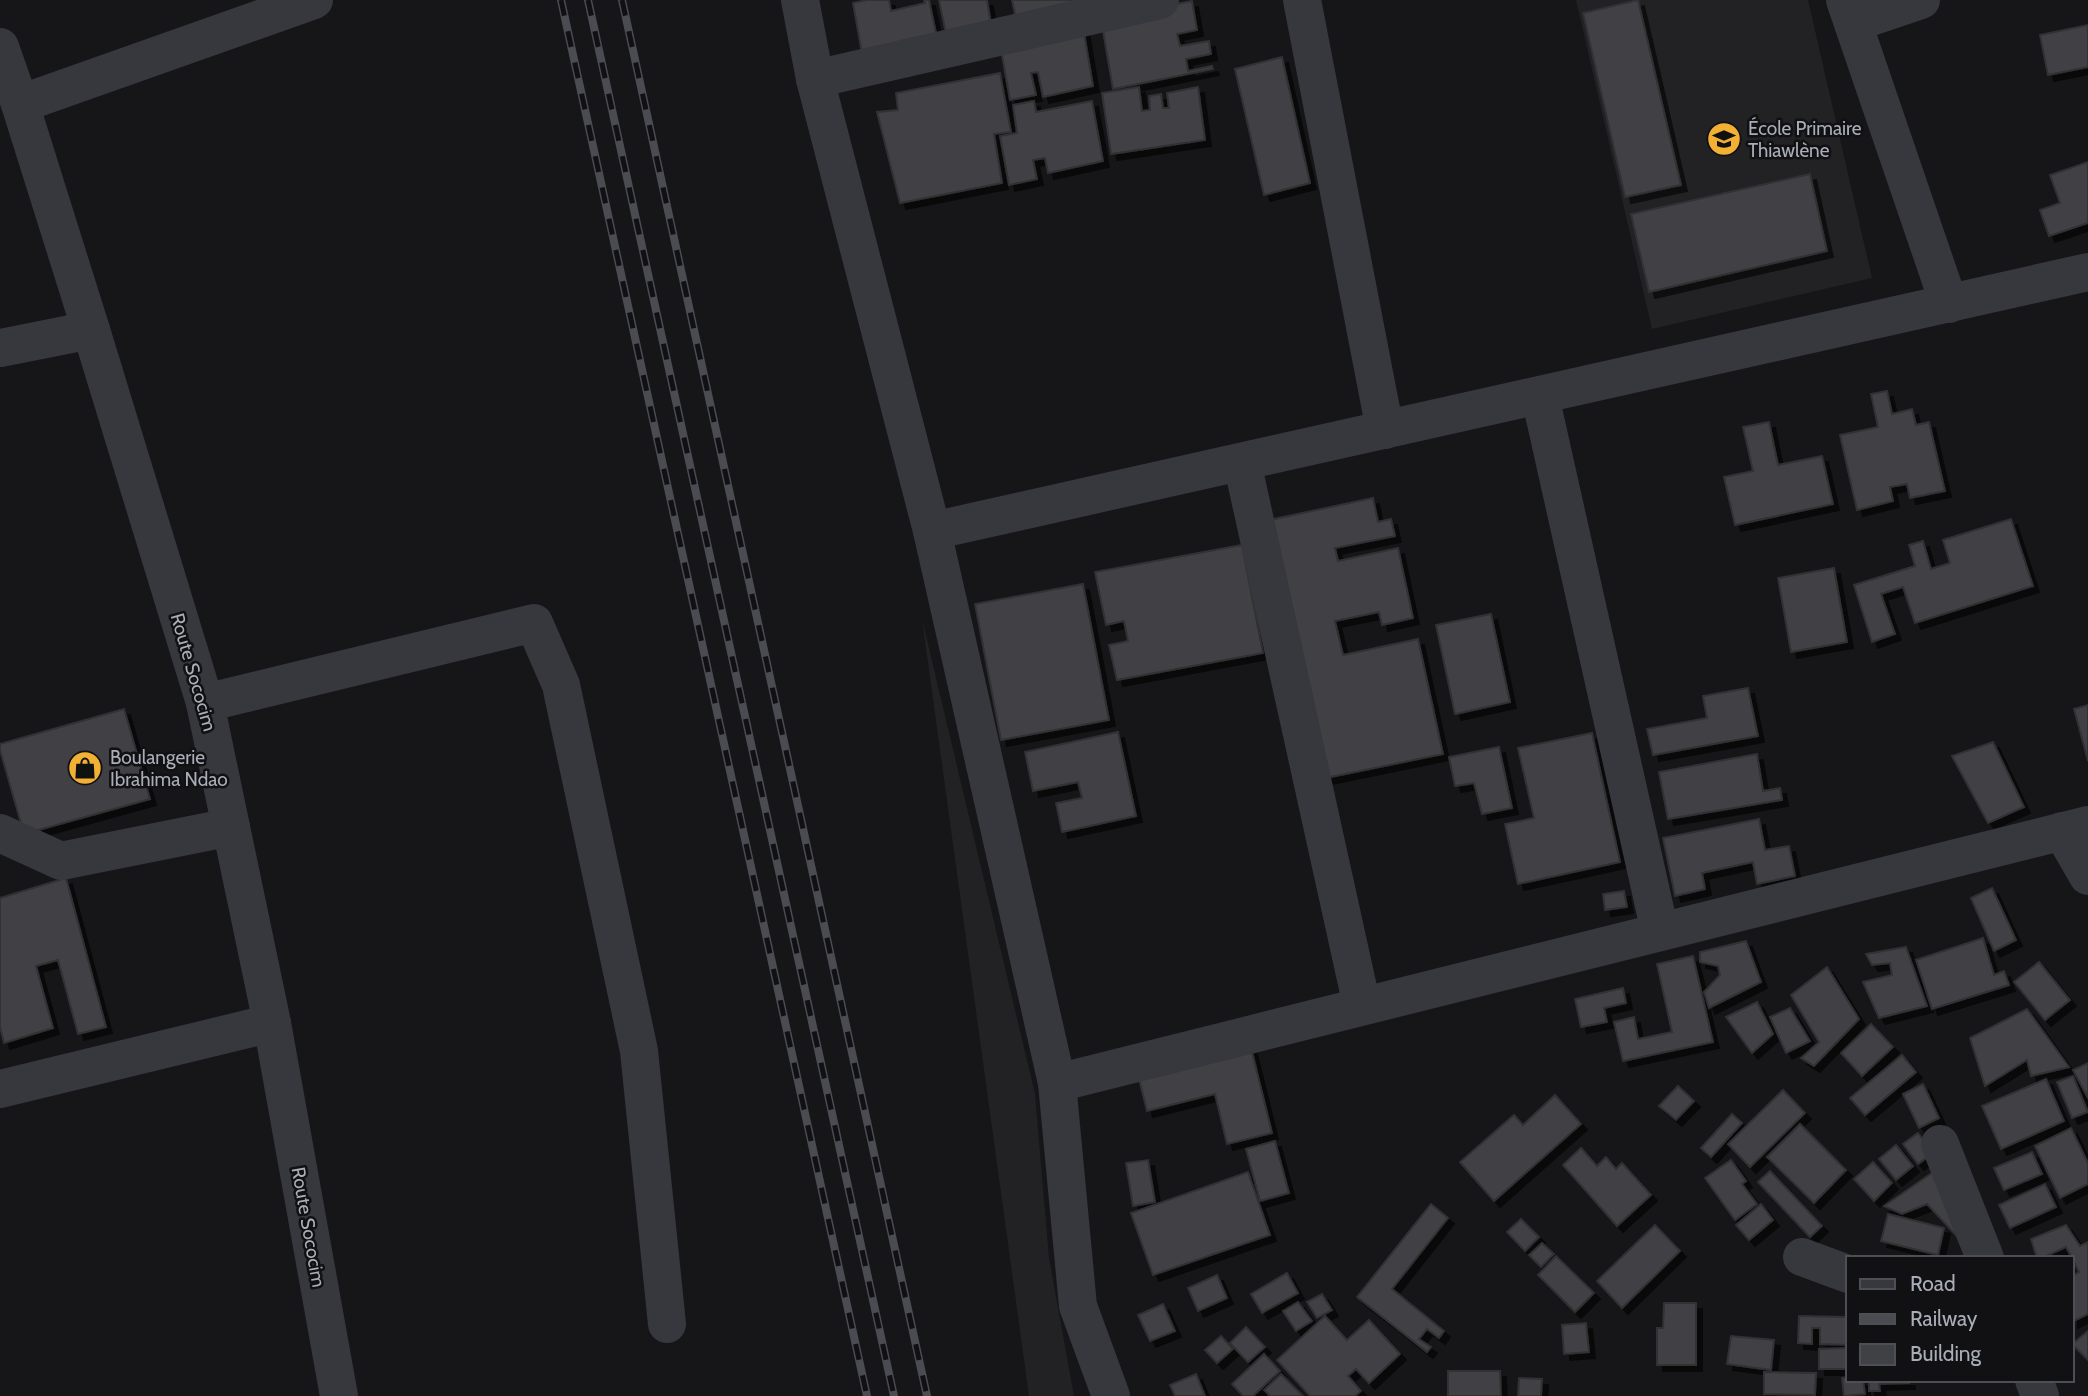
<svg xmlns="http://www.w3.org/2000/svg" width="2088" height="1396" font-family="Cabin,sans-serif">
<defs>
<filter id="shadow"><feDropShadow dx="6" dy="6" stdDeviation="0" flood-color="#0009"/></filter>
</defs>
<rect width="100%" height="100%" fill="#161618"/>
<g fill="#222225">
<path d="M 1576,0 L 1808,0 L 1872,278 L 1652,329 Z"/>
<path d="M 922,619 L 1035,1094 L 1049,1258 L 1074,1396 L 1029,1396 Z"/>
</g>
<g fill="#404145" stroke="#303034" stroke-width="2" filter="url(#shadow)">
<path d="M 867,0 L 889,0 L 891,11 L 925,3 L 924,0 L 929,0 L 937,38 L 862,54 L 853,3 Z"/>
<path d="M 939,0 L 987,0 L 991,24 L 946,34 Z"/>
<path d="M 1012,0 L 1098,0 L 1016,19 Z"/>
<path d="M 1638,0 L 1681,185 L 1625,197 L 1583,13 Z"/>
<path d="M 1192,1 L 1197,30 L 1177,34 L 1180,46 L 1209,41 L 1211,54 L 1186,59 L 1188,71 L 1212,66 L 1213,69 L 1113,89 L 1101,19 Z"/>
<path d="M 2088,25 L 2088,67 L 2048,75 L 2040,35 Z"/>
<path d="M 1083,27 L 1093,86 L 1043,97 L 1038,72 L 1031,73 L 1036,95 L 1010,100 L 1000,44 Z"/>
<path d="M 1282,57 L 1310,183 L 1264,195 L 1235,69 Z"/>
<path d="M 1000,73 L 1011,132 L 994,134 L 1002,183 L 900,203 L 877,112 L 898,110 L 896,93 Z"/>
<path d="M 1139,87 L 1142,111 L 1150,110 L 1149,96 L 1161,94 L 1163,108 L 1169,108 L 1167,93 L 1198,87 L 1205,140 L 1111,154 L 1102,93 Z"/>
<path d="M 1034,101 L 1036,112 L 1092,101 L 1103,161 L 1048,173 L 1045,158 L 1033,160 L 1037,179 L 1009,185 L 1000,136 L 1017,133 L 1013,105 Z"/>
<path d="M 2088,162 L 2088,223 L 2049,236 L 2040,210 L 2060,203 L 2050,175 Z"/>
<path d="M 1810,174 L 1827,251 L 1649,292 L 1631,214 Z"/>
<path d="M 1887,391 L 1892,414 L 1912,409 L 1916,425 L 1929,422 L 1945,491 L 1910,498 L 1907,484 L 1890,487 L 1893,501 L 1857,510 L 1840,435 L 1878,427 L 1871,394 Z"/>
<path d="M 1769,422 L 1778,465 L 1822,456 L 1833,504 L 1735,525 L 1724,477 L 1753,471 L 1743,427 Z"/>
<path d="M 1373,498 L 1378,522 L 1391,519 L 1395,536 L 1335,548 L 1338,561 L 1398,548 L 1413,618 L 1382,625 L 1379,612 L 1335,621 L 1343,655 L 1418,639 L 1443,754 L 1316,780 L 1260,522 Z"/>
<path d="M 2011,519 L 2033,586 L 1915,623 L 1903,587 L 1881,594 L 1895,634 L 1872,642 L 1854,585 L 1915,566 L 1909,545 L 1923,541 L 1931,569 L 1950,563 L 1943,540 Z"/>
<path d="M 1242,545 L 1263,653 L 1117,680 L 1109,645 L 1128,641 L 1124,621 L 1106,625 L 1095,572 Z"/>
<path d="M 1834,568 L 1847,642 L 1791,652 L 1778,578 Z"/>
<path d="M 1083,584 L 1109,720 L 1001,740 L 975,604 Z"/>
<path d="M 1491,614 L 1510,702 L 1455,714 L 1436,625 Z"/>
<path d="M 1748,688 L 1758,736 L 1653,755 L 1647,729 L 1707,718 L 1703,696 Z"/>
<path d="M 2088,705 L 2088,761 L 2074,709 Z"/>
<path d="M 124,709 L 150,799 L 24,834 L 0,750 L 0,744 Z"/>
<path d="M 1118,732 L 1136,816 L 1062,832 L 1056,803 L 1082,798 L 1078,782 L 1033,791 L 1025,752 Z"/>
<path d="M 1592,733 L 1620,862 L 1518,884 L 1505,824 L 1534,818 L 1518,748 Z"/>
<path d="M 1993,742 L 2024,807 L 1988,823 L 1952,756 Z"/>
<path d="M 1499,747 L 1512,808 L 1482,814 L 1474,783 L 1455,786 L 1449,757 Z"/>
<path d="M 1757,754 L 1763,791 L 1780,788 L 1782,800 L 1668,819 L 1659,772 Z"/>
<path d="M 1759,819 L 1765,850 L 1789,846 L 1795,876 L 1757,884 L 1753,862 L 1702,873 L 1705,889 L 1675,896 L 1663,838 Z"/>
<path d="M 66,878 L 106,1027 L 78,1034 L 58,960 L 36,966 L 53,1028 L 4,1043 L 0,1027 L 0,898 Z"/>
<path d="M 1992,888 L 2016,940 L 1994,951 L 1971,898 Z"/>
<path d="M 1624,891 L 1627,907 L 1605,910 L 1603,894 Z"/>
<path d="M 1983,938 L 1994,975 L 2004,971 L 2009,985 L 1932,1009 L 1916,960 Z"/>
<path d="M 1746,941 L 1761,982 L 1709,1008 L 1704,992 L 1720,975 L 1718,966 L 1700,962 L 1700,952 Z"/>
<path d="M 1906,947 L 1927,1006 L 1879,1018 L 1863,982 L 1892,975 L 1890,963 L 1872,965 L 1866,954 Z"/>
<path d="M 1693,956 L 1713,1042 L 1623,1061 L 1614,1022 L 1634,1017 L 1638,1039 L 1672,1032 L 1657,964 Z"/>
<path d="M 2039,962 L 2070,1000 L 2045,1020 L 2014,982 Z"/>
<path d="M 1827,967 L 1859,1019 L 1814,1066 L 1801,1058 L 1819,1042 L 1791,995 Z"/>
<path d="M 1623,988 L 1626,1003 L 1604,1008 L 1607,1022 L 1581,1027 L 1575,999 Z"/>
<path d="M 1757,1002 L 1773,1034 L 1752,1053 L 1726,1017 Z"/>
<path d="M 1790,1008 L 1810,1041 L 1786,1053 L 1770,1017 Z"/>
<path d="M 2027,1009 L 2069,1067 L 2031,1076 L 2027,1060 L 1985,1086 L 1970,1038 Z"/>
<path d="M 1871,1024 L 1893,1047 L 1862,1076 L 1841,1053 Z"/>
<path d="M 1251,1048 L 1272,1133 L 1227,1144 L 1215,1094 L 1147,1111 L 1138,1075 Z"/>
<path d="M 1902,1055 L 1916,1072 L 1865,1115 L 1850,1098 Z"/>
<path d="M 2088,1063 L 2088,1098 L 2073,1070 Z"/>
<path d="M 2073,1076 L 2088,1112 L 2072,1118 L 2057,1082 Z"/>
<path d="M 2046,1079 L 2064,1121 L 2001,1149 L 1982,1106 Z"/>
<path d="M 1923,1084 L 1939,1118 L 1919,1128 L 1903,1094 Z"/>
<path d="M 1678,1086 L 1694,1101 L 1676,1120 L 1659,1106 Z"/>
<path d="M 1783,1090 L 1805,1113 L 1750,1167 L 1728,1144 Z"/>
<path d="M 1555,1095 L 1581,1124 L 1494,1201 L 1460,1162 L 1514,1115 L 1523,1125 Z"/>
<path d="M 1732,1114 L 1742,1123 L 1711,1157 L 1701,1148 Z"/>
<path d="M 1800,1124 L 1846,1170 L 1814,1203 L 1767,1157 Z"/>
<path d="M 2071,1128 L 2088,1163 L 2088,1184 L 2060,1198 L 2035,1146 Z"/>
<path d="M 1918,1133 L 1933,1153 L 1918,1164 L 1903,1144 Z"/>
<path d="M 1275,1141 L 1289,1193 L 1260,1201 L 1246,1149 Z"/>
<path d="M 1896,1145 L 1913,1166 L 1896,1180 L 1879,1159 Z"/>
<path d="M 1581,1148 L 1597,1166 L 1606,1157 L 1616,1169 L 1622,1163 L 1651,1195 L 1617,1226 L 1563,1165 Z"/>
<path d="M 2032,1152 L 2042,1174 L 2004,1190 L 1994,1168 Z"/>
<path d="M 1148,1160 L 1155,1202 L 1133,1206 L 1126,1163 Z"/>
<path d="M 1731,1160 L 1746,1181 L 1742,1184 L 1757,1204 L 1735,1220 L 1705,1178 Z"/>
<path d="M 1873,1162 L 1892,1183 L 1874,1201 L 1854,1179 Z"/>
<path d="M 1942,1166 L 1968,1248 L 1927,1204 L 1902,1214 L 1884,1206 Z"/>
<path d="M 1770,1171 L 1822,1226 L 1810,1237 L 1758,1182 Z"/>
<path d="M 1248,1172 L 1270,1235 L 1153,1275 L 1131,1213 Z"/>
<path d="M 2045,1184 L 2056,1207 L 2010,1228 L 1999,1205 Z"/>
<path d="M 1431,1204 L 1448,1218 L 1392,1289 L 1444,1331 L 1439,1338 L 1427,1329 L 1419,1339 L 1431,1347 L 1427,1352 L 1357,1297 Z"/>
<path d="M 1761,1204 L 1773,1220 L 1749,1240 L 1736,1225 Z"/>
<path d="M 1888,1214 L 1944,1228 L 1938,1255 L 1881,1241 Z"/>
<path d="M 1521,1219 L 1539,1237 L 1525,1251 L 1507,1232 Z"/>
<path d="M 1655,1225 L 1680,1251 L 1622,1308 L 1597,1281 Z"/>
<path d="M 2066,1225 L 2080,1246 L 2088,1242 L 2088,1314 L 2072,1322 L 2072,1276 L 2079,1272 L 2072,1258 L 2066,1247 L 2042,1258 L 2037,1258 L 2031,1239 Z"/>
<path d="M 1542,1243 L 1554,1254 L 1541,1267 L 1529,1255 Z"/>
<path d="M 1556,1256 L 1594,1293 L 1575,1312 L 1538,1275 Z"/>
<path d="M 1287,1273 L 1298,1293 L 1262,1313 L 1251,1294 Z"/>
<path d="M 1217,1275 L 1227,1298 L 1198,1311 L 1188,1288 Z"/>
<path d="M 1322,1294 L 1332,1310 L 1317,1318 L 1307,1302 Z"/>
<path d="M 1298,1302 L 1312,1321 L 1296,1331 L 1283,1311 Z"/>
<path d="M 1664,1303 L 1696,1303 L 1696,1365 L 1657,1365 L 1657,1328 L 1663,1328 Z"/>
<path d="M 1163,1304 L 1175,1331 L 1150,1341 L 1138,1315 Z"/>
<path d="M 1325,1316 L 1347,1340 L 1369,1320 L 1400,1354 L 1369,1383 L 1356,1369 L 1348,1376 L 1361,1391 L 1355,1396 L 1310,1396 L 1277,1360 Z"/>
<path d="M 1799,1316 L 1848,1317 L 1848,1345 L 1820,1344 L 1820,1328 L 1812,1328 L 1812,1344 L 1798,1343 Z"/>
<path d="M 1586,1323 L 1589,1352 L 1564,1354 L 1562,1325 Z"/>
<path d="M 1246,1327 L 1265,1347 L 1248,1362 L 1230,1343 Z"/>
<path d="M 2088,1331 L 2088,1360 L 2072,1344 Z"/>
<path d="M 1221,1336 L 1233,1349 L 1217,1363 L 1205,1350 Z"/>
<path d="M 1731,1336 L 1774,1340 L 1771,1370 L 1727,1364 Z"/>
<path d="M 1846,1348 L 1846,1369 L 1819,1369 L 1819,1349 Z"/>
<path d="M 1264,1354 L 1280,1371 L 1253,1396 L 1243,1396 L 1232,1384 Z"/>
<path d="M 1448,1371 L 1500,1371 L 1501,1396 L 1448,1396 Z"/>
<path d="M 1764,1372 L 1816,1373 L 1815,1395 L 1764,1394 Z"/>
<path d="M 1196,1374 L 1205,1396 L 1175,1396 L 1170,1385 Z"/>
<path d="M 1281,1374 L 1303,1396 L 1270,1396 L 1264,1390 Z"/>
<path d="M 1848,1377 L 1848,1380 L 1863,1380 L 1865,1394 L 1844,1396 L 1842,1378 Z"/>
<path d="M 1519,1378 L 1542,1379 L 1541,1396 L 1518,1396 Z"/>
<path d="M 1876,1380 L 1909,1380 L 1909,1383 L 1879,1384 L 1880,1391 L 1869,1391 L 1869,1382 Z"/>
</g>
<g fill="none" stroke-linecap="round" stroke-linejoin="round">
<g stroke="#37383d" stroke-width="38">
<path d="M 800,0 L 815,79 L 932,531 L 1057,1083 L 1078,1306 L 1111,1396"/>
<path d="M 1302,0 L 1385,430"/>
<path d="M 1845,0 L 1949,304"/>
<path d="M 1853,23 L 1921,0"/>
<path d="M 0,47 L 20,104 L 91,330 L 205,703 L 272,1023 L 339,1396"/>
<path d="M 815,79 L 1160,0"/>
<path d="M 20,104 L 314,0"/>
<path d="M 0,348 L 91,330"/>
<path d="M 1540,396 L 1660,932"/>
<path d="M 1242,462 L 1362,1006"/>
<path d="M 932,531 L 2088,272"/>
<path d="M 205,703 L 534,623 L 561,685 L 639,1051 L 667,1324"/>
<path d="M 2062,831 L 2088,876"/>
<path d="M 0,833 L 61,861 L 231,827"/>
<path d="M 1057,1083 L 2088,825"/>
<path d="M 0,1089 L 272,1023"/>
<path d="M 1940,1144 L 1985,1258"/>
<path d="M 1802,1257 L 1848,1274"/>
<path d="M 2034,1380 L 2040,1396"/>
</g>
<g stroke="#4a4c52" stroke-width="8">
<g id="rail">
<path d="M 561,0 L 867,1396"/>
<path d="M 588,0 L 894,1396"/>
<path d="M 622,0 L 927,1396"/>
</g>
</g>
<use href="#rail" stroke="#111113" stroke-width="5" stroke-dasharray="16" stroke-linecap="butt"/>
</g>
<defs>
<g id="school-disc" transform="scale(1.75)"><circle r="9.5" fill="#f2b134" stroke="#111113"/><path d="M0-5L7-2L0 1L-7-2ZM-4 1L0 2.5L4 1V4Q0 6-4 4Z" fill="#111"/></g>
<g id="shop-disc" transform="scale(1.75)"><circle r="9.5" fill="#f2b134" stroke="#111113"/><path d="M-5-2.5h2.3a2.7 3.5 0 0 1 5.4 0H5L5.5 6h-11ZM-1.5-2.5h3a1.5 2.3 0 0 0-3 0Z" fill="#111"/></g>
</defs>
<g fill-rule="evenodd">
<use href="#school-disc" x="1724" y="139"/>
<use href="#shop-disc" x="85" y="768"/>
</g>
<g text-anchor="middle" stroke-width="5" stroke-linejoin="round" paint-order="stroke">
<g font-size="19" fill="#a8adb8" stroke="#111113" text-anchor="start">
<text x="1748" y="135">École Primaire<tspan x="1748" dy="22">Thiawlène</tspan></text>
<text x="110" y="764">Boulangerie<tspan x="110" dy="22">Ibrahima Ndao</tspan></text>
</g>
<g font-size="19" fill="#a8adb8" stroke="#111113">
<text transform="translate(194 672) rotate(74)" y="7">Route Sococim</text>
<text transform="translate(309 1227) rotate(80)" y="7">Route Sococim</text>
</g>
</g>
<rect x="1846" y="1256" width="228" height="126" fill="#111113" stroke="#4d4f55" stroke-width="2"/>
<rect x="1860" y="1279" width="35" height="10" fill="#37383d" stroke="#4d4f55" stroke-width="2"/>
<text x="1910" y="1291" font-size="21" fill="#a8adb8">Road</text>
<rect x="1860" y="1314" width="35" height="10" fill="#4a4c52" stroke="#4d4f55" stroke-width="2"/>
<text x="1910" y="1326" font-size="21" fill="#a8adb8">Railway</text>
<rect x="1860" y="1344" width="35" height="21" fill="#404145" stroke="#4d4f55" stroke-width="2"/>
<text x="1910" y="1361" font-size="21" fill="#a8adb8">Building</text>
</svg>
